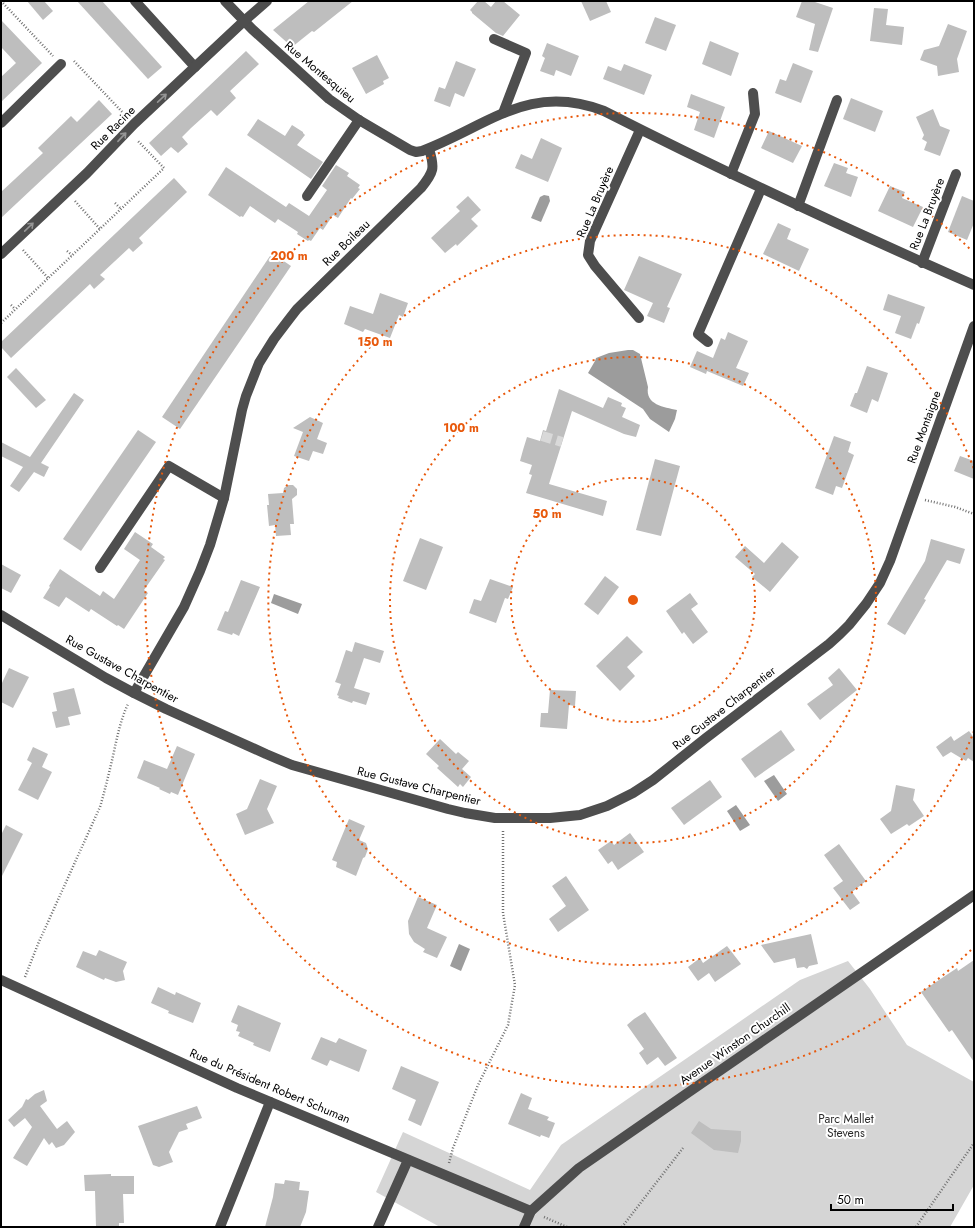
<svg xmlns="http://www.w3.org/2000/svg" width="975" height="1228" font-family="Jost,sans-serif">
<rect width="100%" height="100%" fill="#fff"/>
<path fill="#d5d5d5" d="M 848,961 L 870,989 L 907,1045 L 974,1082 L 974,1185 L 950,1227 L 440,1227 L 376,1192 L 403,1132 L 530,1190 L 561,1145 L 800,980 Z"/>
<g fill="#9c9c9c">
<path d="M 544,195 L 549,196 L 550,201 L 541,222 L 531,218 L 540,197 Z"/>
<path d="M 628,350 L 633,350 L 640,354 L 648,387 C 645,405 664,407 677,410 L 675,419 L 669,432 L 650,419 L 643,409 L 588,373 L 595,361 L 596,358 L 609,353 Z"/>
<path d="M 274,594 L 302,604 L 298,614 L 271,603 Z"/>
<path d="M 774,775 L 787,794 L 778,801 L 764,781 Z"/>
<path d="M 736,805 L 750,825 L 740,831 L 727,811 Z"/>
<path d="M 459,944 L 470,949 L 461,971 L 450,966 Z"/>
</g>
<g fill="#bebebe">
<path d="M 27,1 L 44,1 L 53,11 L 43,20 Z"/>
<path d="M 77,1 L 102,1 L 162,67 L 148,79 Z"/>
<path d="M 309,1 L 353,1 L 314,32 L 312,31 L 292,47 L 273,30 Z"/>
<path d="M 478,1 L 484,1 L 491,7 L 496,1 L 503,1 L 520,15 L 503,36 L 496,33 L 472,13 L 472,12 L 470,10 Z"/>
<path d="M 581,1 L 606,1 L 611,12 L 590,21 Z"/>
<path d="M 802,1 L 812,1 L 833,8 L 818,52 L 809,50 L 815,24 L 796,17 Z"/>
<path d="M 874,8 L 888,9 L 886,25 L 904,27 L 902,45 L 870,41 Z"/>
<path d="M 655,17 L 676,25 L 666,51 L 645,43 Z"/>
<path d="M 1,20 L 42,63 L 1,102 L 1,77 L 16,63 L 1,47 Z"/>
<path d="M 948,24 L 967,31 L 957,59 L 959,72 L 938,76 L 937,66 L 920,60 L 924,50 L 939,46 Z"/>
<path d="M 710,41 L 739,53 L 731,76 L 702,64 Z"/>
<path d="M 547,43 L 579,56 L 571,76 L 556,70 L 554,76 L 540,71 L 545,58 L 542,56 Z"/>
<path d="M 246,51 L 259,64 L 230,91 L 236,98 L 217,116 L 211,110 L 191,128 L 182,137 L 188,144 L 178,153 L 171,147 L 161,156 L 149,143 Z"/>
<path d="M 377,55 L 389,78 L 383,81 L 384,84 L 366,94 L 352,68 Z"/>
<path d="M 456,61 L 476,69 L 464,97 L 455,93 L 450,107 L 434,101 L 439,87 L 445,89 Z"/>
<path d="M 793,63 L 813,71 L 801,103 L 775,93 L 780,79 L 786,81 Z"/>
<path d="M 624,64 L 652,75 L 644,95 L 603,79 L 608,66 L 621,71 Z"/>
<path d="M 691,94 L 725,107 L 714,138 L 694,130 L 700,112 L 687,107 Z"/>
<path d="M 851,98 L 883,111 L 875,132 L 843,119 Z"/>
<path d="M 99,100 L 112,114 L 1,218 L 1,192 L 43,153 L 38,148 L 71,116 L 77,122 Z"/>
<path d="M 933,109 L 940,126 L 950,130 L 940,156 L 924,150 L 927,142 L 922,139 L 924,135 L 916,117 Z"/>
<path d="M 258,119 L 285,136 L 292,125 L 303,132 L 303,133 L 305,135 L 297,145 L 323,162 L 311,179 L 247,135 Z"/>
<path d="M 769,131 L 802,146 L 793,163 L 761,148 Z"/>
<path d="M 541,138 L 562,148 L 548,182 L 515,168 L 521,154 L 532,159 Z"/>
<path d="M 834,163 L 848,168 L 846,173 L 858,177 L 851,197 L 824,186 Z"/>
<path d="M 336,165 L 349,173 L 347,176 L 360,185 L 358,188 L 360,189 L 352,199 L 351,198 L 338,218 L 333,215 L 323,230 L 320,228 L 311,241 L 309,240 L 308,241 L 297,234 L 298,232 L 278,219 L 275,223 L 250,206 L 243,217 L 241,216 L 240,217 L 208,195 L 226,167 L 286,207 L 289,203 L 309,216 L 327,190 L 322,186 Z"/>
<path d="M 174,178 L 187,192 L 139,238 L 143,243 L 133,252 L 129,248 L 100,275 L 105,279 L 94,289 L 90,284 L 11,358 L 1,347 L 1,342 Z"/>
<path d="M 890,186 L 905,192 L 902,198 L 923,207 L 913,227 L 878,211 Z"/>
<path d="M 468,196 L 481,210 L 471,219 L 478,226 L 457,246 L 456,244 L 445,253 L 431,238 L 460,211 L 456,207 Z"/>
<path d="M 962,196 L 974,201 L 974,223 L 967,240 L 948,232 Z"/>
<path d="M 778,223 L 791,229 L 787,239 L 809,249 L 799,271 L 763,254 Z"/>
<path d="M 272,253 L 291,266 L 180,429 L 162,417 Z"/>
<path d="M 639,256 L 682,274 L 667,307 L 670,308 L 664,323 L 647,316 L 653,303 L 624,290 Z"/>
<path d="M 380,293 L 408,303 L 403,317 L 399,315 L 390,338 L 365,329 L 363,332 L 344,324 L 350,306 L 373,314 Z"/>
<path d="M 888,294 L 925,307 L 919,324 L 917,323 L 911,339 L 895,333 L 901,316 L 883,310 Z"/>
<path d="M 728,332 L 748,341 L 736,368 L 749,373 L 743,386 L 707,371 L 706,374 L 690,367 L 697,351 L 713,358 L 721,338 L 725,340 Z"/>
<path d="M 867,366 L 888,373 L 878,402 L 872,399 L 867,413 L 850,406 L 855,393 L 857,393 Z"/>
<path d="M 16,368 L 46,400 L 36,408 L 7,377 Z"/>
<path d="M 559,389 L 603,408 L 608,397 L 622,403 L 621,406 L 626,408 L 622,417 L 640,425 L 636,437 L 624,434 L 572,411 L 549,484 L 607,501 L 603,516 L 526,493 L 532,475 L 529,474 L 532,465 L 520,461 L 523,450 L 527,437 L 540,441 L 543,430 L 546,431 Z"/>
<path d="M 74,393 L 84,400 L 41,463 L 49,467 L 44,477 L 34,472 L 19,492 L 10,486 L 23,467 L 1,456 L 1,442 L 30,457 Z"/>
<path d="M 310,417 L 323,423 L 317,439 L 327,443 L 323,454 L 313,451 L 309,461 L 294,456 L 303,432 L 293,428 Z"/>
<path d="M 138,430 L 156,442 L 81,551 L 63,539 Z"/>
<path d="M 834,436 L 851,442 L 848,452 L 854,455 L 842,488 L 836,486 L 833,495 L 815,488 Z"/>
<path d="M 960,456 L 974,461 L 974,479 L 954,471 Z"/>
<path d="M 655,459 L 680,466 L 661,536 L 636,530 Z"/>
<path d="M 288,485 L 293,485 L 297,489 L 297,495 L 292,499 L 294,524 L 290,524 L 291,535 L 276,536 L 275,525 L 269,526 L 267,505 L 269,505 L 268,494 L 283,493 L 284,488 Z"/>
<path d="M 135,532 L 153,544 L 151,547 L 165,557 L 163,559 L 165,560 L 144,590 L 148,593 L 124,629 L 118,625 L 117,626 L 91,609 L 89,612 L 66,597 L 59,607 L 43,598 L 50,587 L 49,586 L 60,569 L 100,596 L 103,591 L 114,599 L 140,560 L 124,549 Z"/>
<path d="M 420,538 L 443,547 L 426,590 L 403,581 Z"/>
<path d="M 931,539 L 965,549 L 960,564 L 947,560 L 924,599 L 926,600 L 905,635 L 887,624 L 925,561 Z"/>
<path d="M 782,542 L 799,557 L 770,592 L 752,577 L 755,574 L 735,557 L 745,546 L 764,563 Z"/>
<path d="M 1,564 L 21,575 L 11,593 L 1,588 Z"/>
<path d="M 605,576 L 619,587 L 598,615 L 584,604 Z"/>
<path d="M 490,579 L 513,587 L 508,599 L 505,598 L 496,623 L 469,613 L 474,599 L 481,601 Z"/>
<path d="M 241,580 L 260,587 L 239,636 L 233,633 L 232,635 L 217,630 L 225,611 L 228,612 Z"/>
<path d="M 690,593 L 698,604 L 691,609 L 708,632 L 693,644 L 684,632 L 682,634 L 666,611 Z"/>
<path d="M 627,636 L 643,652 L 627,667 L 635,676 L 620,691 L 596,666 Z"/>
<path d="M 355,642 L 384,651 L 380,663 L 364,658 L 354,688 L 370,693 L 366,705 L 353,701 L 352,703 L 338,698 L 339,696 L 337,695 L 341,684 L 335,682 L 337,677 L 346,650 L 352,652 Z"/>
<path d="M 9,668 L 29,677 L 13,708 L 1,702 L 1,685 Z"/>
<path d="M 839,668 L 857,690 L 820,720 L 807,704 L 833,685 L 828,678 Z"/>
<path d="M 74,688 L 81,714 L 68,717 L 70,725 L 56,728 L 52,712 L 57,711 L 53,693 Z"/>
<path d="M 550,690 L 576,691 L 575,706 L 569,705 L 567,729 L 540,727 L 541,713 L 548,713 Z"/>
<path d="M 781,730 L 795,750 L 755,778 L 741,759 Z"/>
<path d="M 969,731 L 974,738 L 974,762 L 968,758 L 966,761 L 951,752 L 943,757 L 936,747 L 951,736 L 954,741 Z"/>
<path d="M 440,739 L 456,754 L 458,752 L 469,761 L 462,769 L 471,777 L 463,787 L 460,784 L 458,787 L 437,768 L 439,766 L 426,754 Z"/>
<path d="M 177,746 L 195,754 L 178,795 L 171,792 L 170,794 L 159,789 L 160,788 L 137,778 L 144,760 L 167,769 Z"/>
<path d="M 33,747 L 48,754 L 42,767 L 52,772 L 38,800 L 18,790 L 32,763 L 27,760 Z"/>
<path d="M 260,779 L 277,786 L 267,809 L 274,823 L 245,835 L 236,814 L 247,809 Z"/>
<path d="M 710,780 L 722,797 L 684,825 L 671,808 Z"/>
<path d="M 896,785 L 915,789 L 913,800 L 924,816 L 909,826 L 907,824 L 891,834 L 880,819 L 891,811 Z"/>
<path d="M 349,819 L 365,826 L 359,840 L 366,843 L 368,849 L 365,857 L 363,858 L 356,876 L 336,867 L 337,862 L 332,860 Z"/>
<path d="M 6,825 L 23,834 L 1,878 L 1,835 Z"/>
<path d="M 630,833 L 644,852 L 618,870 L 612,861 L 608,864 L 598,850 L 611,841 L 614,845 Z"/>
<path d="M 839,844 L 866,881 L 852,892 L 860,903 L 850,910 L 833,888 L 843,881 L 824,855 Z"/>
<path d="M 566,876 L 589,910 L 558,932 L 549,919 L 566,906 L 552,886 Z"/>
<path d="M 418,897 L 437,905 L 427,928 L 447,937 L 437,958 L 423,952 L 425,949 L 414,942 L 409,934 L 408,921 Z"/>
<path d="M 811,934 L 818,964 L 809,966 L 807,969 L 804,967 L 797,968 L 795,958 L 774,963 L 761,945 Z"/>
<path d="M 727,946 L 741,964 L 715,982 L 709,973 L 698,981 L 688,967 L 700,958 L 703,963 Z"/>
<path d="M 99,950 L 127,962 L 123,971 L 125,980 L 116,982 L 105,978 L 104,980 L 76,967 L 83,951 L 96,956 Z"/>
<path d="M 974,960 L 974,1062 L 952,1030 L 949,1032 L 921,992 L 957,968 L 958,971 Z"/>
<path d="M 158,987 L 175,995 L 176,992 L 201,1003 L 193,1023 L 168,1013 L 169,1011 L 151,1003 Z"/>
<path d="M 238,1005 L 281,1023 L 270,1052 L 253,1045 L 254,1043 L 238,1036 L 240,1032 L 236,1031 L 238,1025 L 231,1022 Z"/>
<path d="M 645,1012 L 677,1058 L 665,1066 L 658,1057 L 647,1065 L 639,1053 L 644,1049 L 627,1025 L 634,1019 Z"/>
<path d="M 321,1037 L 336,1043 L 339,1038 L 367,1050 L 359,1072 L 330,1060 L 327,1066 L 311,1059 Z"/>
<path d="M 401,1066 L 439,1082 L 421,1126 L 408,1120 L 416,1100 L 392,1089 Z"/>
<path d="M 44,1090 L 47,1101 L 40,1106 L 57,1129 L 67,1121 L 75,1132 L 64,1145 L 56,1148 L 52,1142 L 49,1145 L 44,1138 L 27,1166 L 13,1158 L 32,1127 L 25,1118 L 14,1127 L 8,1120 L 22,1107 L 26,1099 L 28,1100 L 35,1094 Z"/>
<path d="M 521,1093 L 532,1098 L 528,1109 L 549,1117 L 547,1120 L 555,1123 L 549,1138 L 541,1135 L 540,1137 L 508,1124 Z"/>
<path d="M 197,1106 L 202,1118 L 186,1124 L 188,1129 L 179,1132 L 169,1152 L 173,1162 L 159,1167 L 153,1165 L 138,1126 Z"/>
<path d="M 699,1121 L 711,1129 L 741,1131 L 741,1141 L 738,1153 L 714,1150 L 691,1133 Z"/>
<path d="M 111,1174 L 111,1176 L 134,1176 L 134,1194 L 123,1194 L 124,1223 L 119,1223 L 119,1227 L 96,1227 L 95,1191 L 85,1191 L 84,1175 Z"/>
<path d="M 285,1180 L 300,1182 L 299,1190 L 309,1191 L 306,1212 L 300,1227 L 265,1227 L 273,1197 L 275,1183 L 284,1184 Z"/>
</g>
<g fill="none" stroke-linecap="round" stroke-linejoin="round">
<path stroke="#d9d9d9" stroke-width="10" stroke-dasharray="10 5" stroke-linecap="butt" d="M 542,436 L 562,442"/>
<g stroke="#707070" stroke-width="2.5" stroke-dasharray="1 2" stroke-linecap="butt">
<path d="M 1,1 L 53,56"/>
<path d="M 74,61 L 125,115"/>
<path d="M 75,201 L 100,229"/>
<path d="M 115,203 L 121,209"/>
<path d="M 23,250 L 48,278"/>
<path d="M 67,251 L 72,255"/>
<path d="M 11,305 L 15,309"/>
<path d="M 1,323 L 164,168 L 137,140"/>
<path d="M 925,500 L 955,507 L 974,514"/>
<path d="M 25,977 L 38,944 L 100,807 C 105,790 109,773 113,756 C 117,738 120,721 128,704"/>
<path d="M 449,1163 L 453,1148 L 478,1085 L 508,1025 L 515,985 L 503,913 L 503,830"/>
<path d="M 544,1217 L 567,1227"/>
<path d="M 622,1227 L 683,1148"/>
<path d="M 916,1227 L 974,1143"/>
</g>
<g stroke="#4e4e4e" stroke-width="10">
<path d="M 135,1 L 195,67"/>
<path d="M 225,1 L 252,29 L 329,99 L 359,120 L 410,150 L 416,152 L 422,151 C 488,126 529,82 604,111 C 726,173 849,230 974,285"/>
<path d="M 494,39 L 526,53 L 503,113"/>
<path d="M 1,123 L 61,64"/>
<path d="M 731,174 L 755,114 L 753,93"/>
<path d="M 307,196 L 359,120"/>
<path d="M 798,206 L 837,100"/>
<path d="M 1,254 L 87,173 L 134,124 L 244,21 L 267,1"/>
<path d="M 922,263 L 956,174"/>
<path d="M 639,318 L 595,266 L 588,255 L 590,241 L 640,130"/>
<path d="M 708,342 L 698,334 L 761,189"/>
<path d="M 100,568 L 169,466 L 224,498"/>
<path d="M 1,615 L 106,678 L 134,693 L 166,709 L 266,754 L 292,765 L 448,809 L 465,813 L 495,818 L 550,818 L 580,815 L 607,806 L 633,793 L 653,780 L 706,738 L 829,644 L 840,634 L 849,625 L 866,604 L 880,583 L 890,561 L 974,326"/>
<path d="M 134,693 L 184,607 L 200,571 L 210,545 L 224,498 L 242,410 L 246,396 L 259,363 L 274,339 L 290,318 L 297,309 L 421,188 C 434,172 435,168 429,149"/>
<path d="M 1,980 L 237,1088 L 531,1211"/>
<path d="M 220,1227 L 270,1102"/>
<path d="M 378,1227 L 408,1160"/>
<path d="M 524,1227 L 531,1211 L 579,1168 L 974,895"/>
</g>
</g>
<defs><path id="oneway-shaft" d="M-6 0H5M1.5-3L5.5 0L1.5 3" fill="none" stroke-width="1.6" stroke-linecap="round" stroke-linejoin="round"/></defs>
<g stroke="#959595">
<use href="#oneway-shaft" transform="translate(162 98) rotate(-43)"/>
<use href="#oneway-shaft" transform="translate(122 137) rotate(-47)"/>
<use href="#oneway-shaft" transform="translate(29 227) rotate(-44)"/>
</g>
<g fill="none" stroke="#e8590c" stroke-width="2" stroke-dasharray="2 4">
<circle cx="633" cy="600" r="122"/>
<circle cx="633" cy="600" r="243"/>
<path d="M974 731A365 365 0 1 1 974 469"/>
<path d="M971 950A487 487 0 1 1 971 250"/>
</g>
<g text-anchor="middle" stroke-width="4" stroke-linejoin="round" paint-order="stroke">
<g font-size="12" fill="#000" stroke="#fff">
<text transform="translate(320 72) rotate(40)" y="4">Rue Montesquieu</text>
<text transform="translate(113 128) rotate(-45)" y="4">Rue Racine</text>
<text transform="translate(595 202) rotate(-67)" y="4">Rue La Bruyère</text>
<text transform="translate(927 214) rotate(-69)" y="4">Rue La Bruyère</text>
<text transform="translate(346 243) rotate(-44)" y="4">Rue Boileau</text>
<text transform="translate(924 427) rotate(-70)" y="4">Rue Montaigne</text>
<text transform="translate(122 669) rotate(29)" y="4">Rue Gustave Charpentier</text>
<text transform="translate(724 708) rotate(-38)" y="4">Rue Gustave Charpentier</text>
<text transform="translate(419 786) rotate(14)" y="4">Rue Gustave Charpentier</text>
<text transform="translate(735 1044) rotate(-35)" y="4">Avenue Winston Churchill</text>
<text transform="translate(270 1086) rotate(23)" y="4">Rue du Président Robert Schuman</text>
</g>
<g font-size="12" fill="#2c2c2c" stroke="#fff">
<text x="846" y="1123">Parc Mallet<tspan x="846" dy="14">Stevens</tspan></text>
</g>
</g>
<circle cx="633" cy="600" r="6" fill="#e8590c" stroke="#fff" stroke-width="2"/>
<g font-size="12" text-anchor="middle" font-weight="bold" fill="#e8590c" stroke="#fff" stroke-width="4" stroke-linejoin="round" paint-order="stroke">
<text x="289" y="260">200 m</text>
<text x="375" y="346">150 m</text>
<text x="461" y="432">100 m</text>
<text x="547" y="518">50 m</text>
</g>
<rect width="975" height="1228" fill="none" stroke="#000000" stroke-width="4"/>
<path d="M831 1204v6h122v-6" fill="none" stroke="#000000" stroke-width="2"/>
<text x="837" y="1204" font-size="12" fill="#000000" stroke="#ffffff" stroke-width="3" paint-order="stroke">50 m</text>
</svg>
